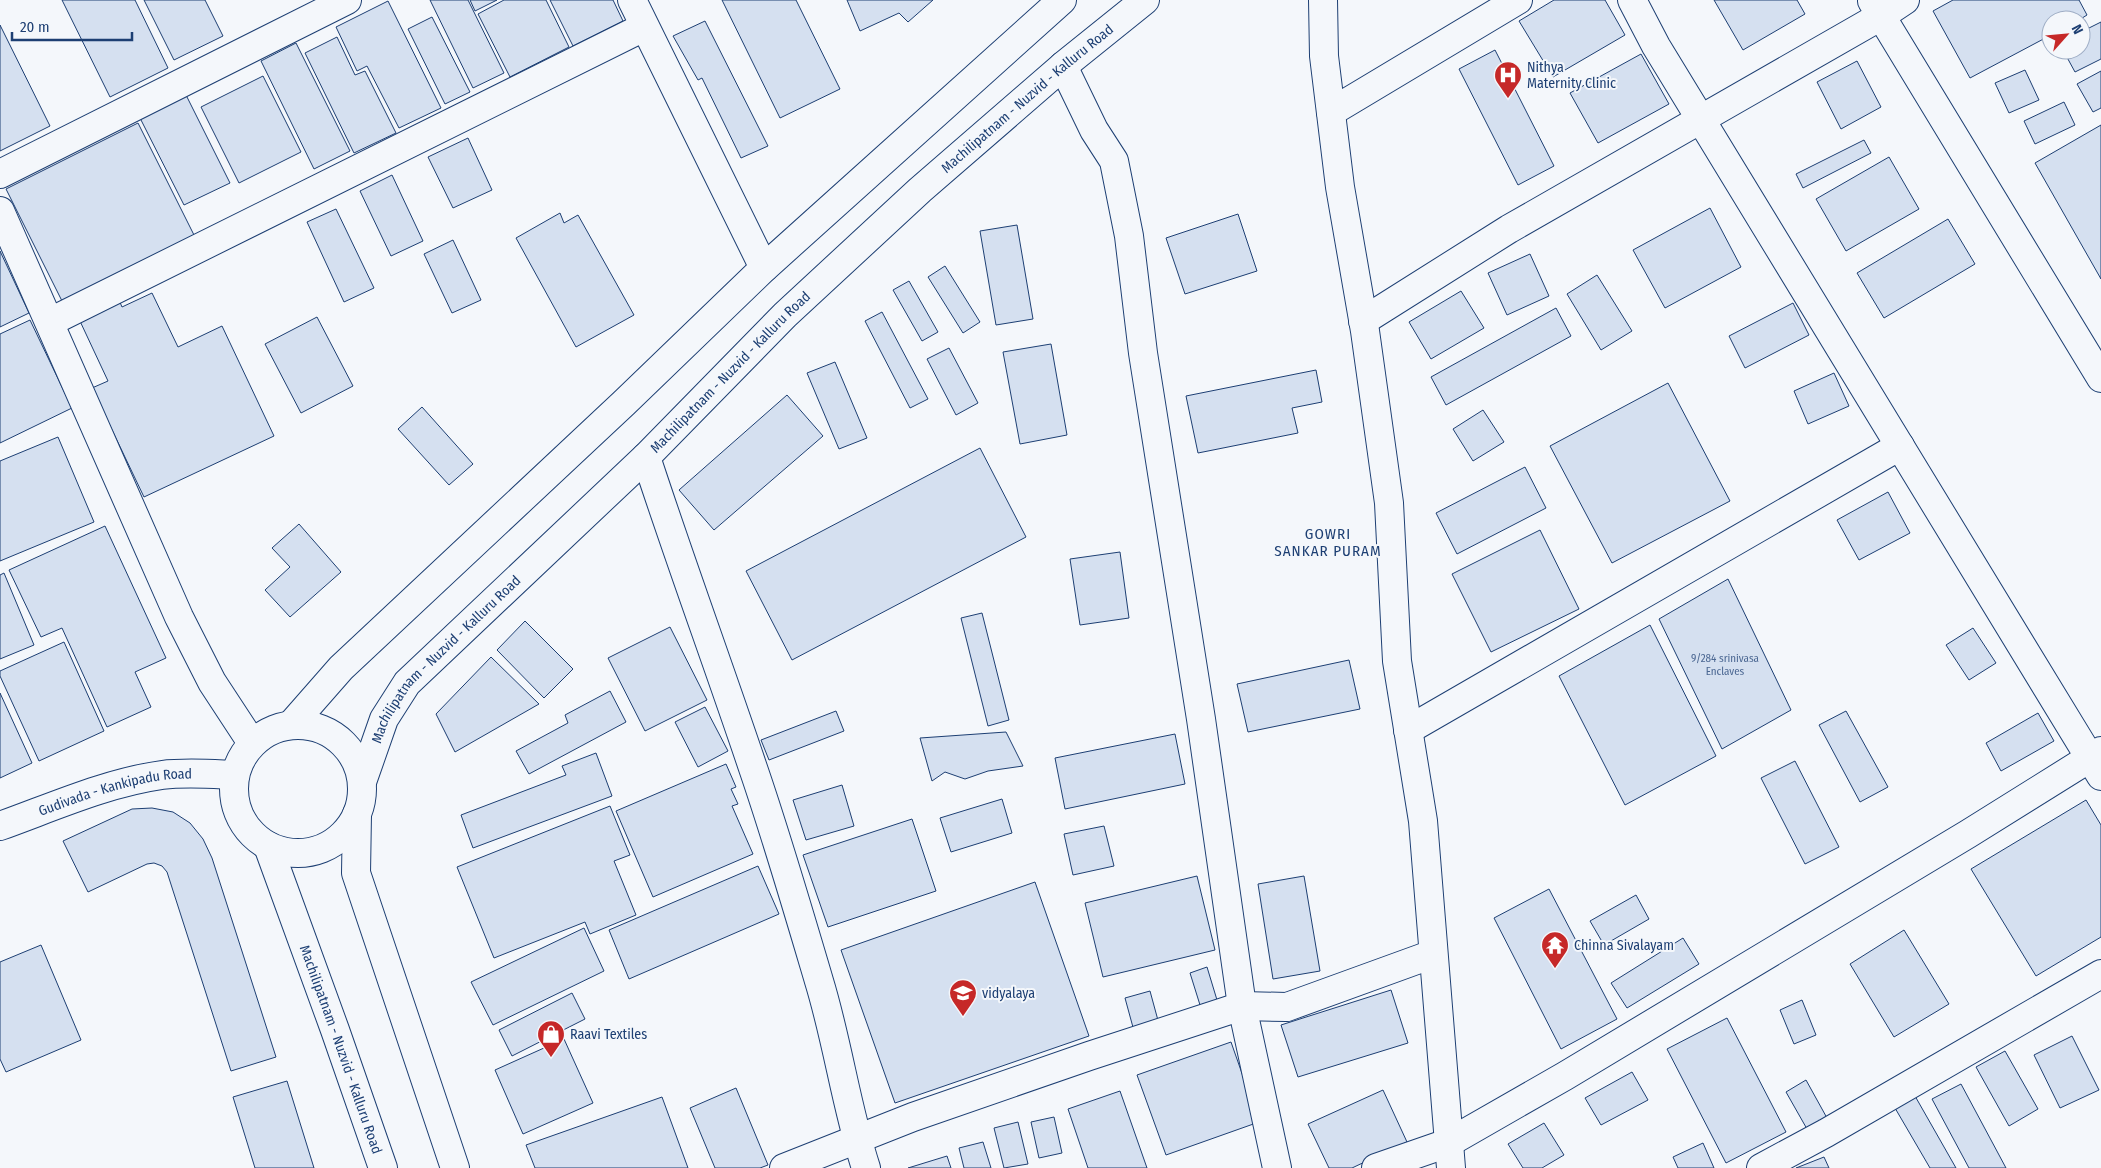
<svg xmlns="http://www.w3.org/2000/svg" width="2101" height="1168" font-family="'Fira Sans Condensed',sans-serif">
<rect width="100%" height="100%" fill="#f4f7fb"/>
<g fill="#d5e0f0" stroke="#1d3f73">
<path d="M 62,0 L 135,0 L 168,68 L 110,97 Z"/>
<path d="M 144,0 L 205,0 L 223,36 L 174,60 Z"/>
<path d="M 430,0 L 468,0 L 504,73 L 473,88 Z"/>
<path d="M 470,0 L 497,0 L 475,11 Z"/>
<path d="M 504,0 L 546,0 L 569,47 L 510,77 L 478,14 Z"/>
<path d="M 550,0 L 613,0 L 623,21 L 573,46 Z"/>
<path d="M 722,0 L 796,0 L 840,89 L 780,118 Z"/>
<path d="M 847,0 L 933,0 L 908,22 L 899,13 L 860,31 Z"/>
<path d="M 1554,0 L 1605,0 L 1625,35 L 1553,77 L 1519,21 Z"/>
<path d="M 1714,0 L 1797,0 L 1805,14 L 1743,50 Z"/>
<path d="M 1953,0 L 2079,0 L 2087,15 L 2079,20 L 2051,20 L 2051,35 L 1970,78 L 1933,11 Z"/>
<path d="M 388,1 L 441,108 L 399,128 L 367,66 L 357,71 L 336,27 Z"/>
<path d="M 432,17 L 470,92 L 445,104 L 408,29 Z"/>
<path d="M 705,21 L 768,146 L 741,158 L 702,78 L 698,80 L 673,36 Z"/>
<path d="M 2101,22 L 2101,59 L 2075,72 L 2063,50 L 2081,50 L 2081,32 Z"/>
<path d="M 0,25 L 50,126 L 0,151 Z"/>
<path d="M 337,37 L 355,75 L 365,71 L 396,133 L 354,153 L 305,53 Z"/>
<path d="M 296,43 L 350,151 L 314,169 L 261,61 Z"/>
<path d="M 1495,50 L 1554,166 L 1518,185 L 1459,69 Z"/>
<path d="M 1641,54 L 1669,104 L 1598,143 L 1570,93 Z"/>
<path d="M 1857,61 L 1881,107 L 1841,129 L 1817,82 Z"/>
<path d="M 2025,70 L 2039,100 L 2009,113 L 1995,83 Z"/>
<path d="M 2101,71 L 2101,108 L 2093,112 L 2077,84 Z"/>
<path d="M 263,76 L 301,152 L 239,183 L 201,107 Z"/>
<path d="M 186,95 L 230,183 L 184,205 L 140,118 Z"/>
<path d="M 2064,102 L 2075,125 L 2035,144 L 2024,121 Z"/>
<path d="M 138,123 L 195,237 L 63,303 L 6,189 Z"/>
<path d="M 2101,125 L 2101,279 L 2035,163 Z"/>
<path d="M 468,138 L 492,190 L 453,208 L 428,157 Z"/>
<path d="M 1864,140 L 1871,153 L 1803,188 L 1796,174 Z"/>
<path d="M 1889,157 L 1919,209 L 1846,251 L 1816,199 Z"/>
<path d="M 392,175 L 423,241 L 391,256 L 360,191 Z"/>
<path d="M 1710,208 L 1741,267 L 1665,308 L 1633,250 Z"/>
<path d="M 336,209 L 374,288 L 344,302 L 307,222 Z"/>
<path d="M 560,213 L 564,223 L 578,215 L 634,315 L 576,347 L 516,238 Z"/>
<path d="M 1238,214 L 1257,271 L 1185,294 L 1166,238 Z"/>
<path d="M 1948,219 L 1975,264 L 1884,318 L 1857,273 Z"/>
<path d="M 1017,225 L 1033,319 L 996,325 L 980,231 Z"/>
<path d="M 453,240 L 481,300 L 452,313 L 424,254 Z"/>
<path d="M 0,251 L 29,313 L 0,327 Z"/>
<path d="M 1530,254 L 1549,296 L 1507,315 L 1488,273 Z"/>
<path d="M 945,266 L 980,322 L 963,333 L 928,277 Z"/>
<path d="M 1597,275 L 1632,331 L 1601,350 L 1567,294 Z"/>
<path d="M 909,281 L 938,332 L 922,341 L 893,290 Z"/>
<path d="M 1461,291 L 1484,328 L 1431,359 L 1409,322 Z"/>
<path d="M 152,293 L 178,347 L 222,326 L 274,436 L 144,497 L 92,388 L 108,381 L 79,319 L 119,300 L 122,307 Z"/>
<path d="M 1793,303 L 1809,335 L 1745,368 L 1729,336 Z"/>
<path d="M 1556,308 L 1571,336 L 1446,405 L 1431,377 Z"/>
<path d="M 882,312 L 928,399 L 910,408 L 865,321 Z"/>
<path d="M 317,317 L 353,386 L 301,413 L 265,344 Z"/>
<path d="M 30,320 L 72,408 L 0,443 L 0,334 Z"/>
<path d="M 1051,344 L 1067,435 L 1020,444 L 1003,352 Z"/>
<path d="M 949,348 L 978,403 L 956,415 L 927,359 Z"/>
<path d="M 835,362 L 867,438 L 839,449 L 807,373 Z"/>
<path d="M 1316,370 L 1322,402 L 1292,408 L 1298,433 L 1198,453 L 1186,396 Z"/>
<path d="M 1834,373 L 1849,406 L 1808,424 L 1794,391 Z"/>
<path d="M 1668,383 L 1730,501 L 1612,563 L 1550,446 Z"/>
<path d="M 787,395 L 823,436 L 714,530 L 679,490 Z"/>
<path d="M 422,407 L 473,464 L 449,485 L 398,429 Z"/>
<path d="M 1483,410 L 1504,442 L 1473,461 L 1453,429 Z"/>
<path d="M 58,437 L 94,522 L 0,561 L 0,461 Z"/>
<path d="M 980,448 L 1026,537 L 792,660 L 746,571 Z"/>
<path d="M 1525,467 L 1546,508 L 1457,554 L 1436,513 Z"/>
<path d="M 1888,492 L 1910,533 L 1859,560 L 1837,520 Z"/>
<path d="M 299,524 L 341,572 L 290,617 L 265,590 L 290,567 L 272,548 Z"/>
<path d="M 105,526 L 166,658 L 135,672 L 151,707 L 107,727 L 62,628 L 41,637 L 9,570 Z"/>
<path d="M 1540,530 L 1579,609 L 1491,652 L 1452,574 Z"/>
<path d="M 1120,552 L 1129,618 L 1080,625 L 1070,559 Z"/>
<path d="M 4,573 L 34,645 L 0,659 L 0,575 Z"/>
<path d="M 1728,579 L 1791,710 L 1722,749 L 1659,619 Z"/>
<path d="M 982,613 L 1009,720 L 988,726 L 961,618 Z"/>
<path d="M 525,621 L 573,669 L 544,698 L 497,650 Z"/>
<path d="M 1650,625 L 1716,756 L 1625,805 L 1559,676 Z"/>
<path d="M 670,627 L 707,700 L 645,731 L 608,658 Z"/>
<path d="M 1973,628 L 1996,663 L 1969,680 L 1946,645 Z"/>
<path d="M 64,642 L 104,731 L 39,761 L 0,676 L 0,671 Z"/>
<path d="M 491,657 L 539,704 L 455,752 L 436,714 Z"/>
<path d="M 1349,660 L 1360,709 L 1248,732 L 1237,684 Z"/>
<path d="M 610,691 L 626,722 L 529,774 L 516,751 L 568,723 L 565,715 Z"/>
<path d="M 0,693 L 32,763 L 0,778 Z"/>
<path d="M 705,707 L 728,751 L 698,767 L 675,722 Z"/>
<path d="M 836,711 L 844,731 L 769,760 L 761,740 Z"/>
<path d="M 1846,711 L 1888,787 L 1860,802 L 1819,725 Z"/>
<path d="M 2038,713 L 2054,741 L 2001,771 L 1986,743 Z"/>
<path d="M 1006,732 L 1023,766 L 988,771 L 965,779 L 945,772 L 932,781 L 920,738 Z"/>
<path d="M 1175,734 L 1185,784 L 1065,809 L 1055,758 Z"/>
<path d="M 596,753 L 612,796 L 473,848 L 461,815 L 566,775 L 562,766 Z"/>
<path d="M 1795,761 L 1839,847 L 1805,864 L 1761,778 Z"/>
<path d="M 726,764 L 736,787 L 731,789 L 738,804 L 732,806 L 753,854 L 653,897 L 616,811 Z"/>
<path d="M 842,785 L 854,826 L 806,840 L 793,800 Z"/>
<path d="M 1002,799 L 1012,833 L 951,852 L 940,818 Z"/>
<path d="M 2086,800 L 2101,825 L 2101,937 L 2036,976 L 1971,869 Z"/>
<path d="M 610,806 L 630,855 L 614,861 L 636,915 L 590,934 L 585,922 L 494,958 L 457,867 Z"/>
<path d="M 152,808 L 173,812 L 190,823 L 203,839 L 212,858 L 276,1057 L 231,1071 L 167,872 L 162,866 L 154,863 L 147,864 L 88,892 L 63,841 L 132,809 Z"/>
<path d="M 912,819 L 936,891 L 828,927 L 803,855 Z"/>
<path d="M 1104,826 L 1114,866 L 1073,875 L 1064,834 Z"/>
<path d="M 758,866 L 779,914 L 629,979 L 609,930 Z"/>
<path d="M 1197,876 L 1215,950 L 1103,977 L 1085,903 Z"/>
<path d="M 1304,876 L 1320,971 L 1273,979 L 1258,884 Z"/>
<path d="M 1035,882 L 1089,1036 L 895,1103 L 841,950 Z"/>
<path d="M 1549,889 L 1617,1019 L 1561,1049 L 1494,918 Z"/>
<path d="M 1636,895 L 1649,919 L 1604,945 L 1590,921 Z"/>
<path d="M 584,928 L 604,971 L 493,1025 L 471,982 Z"/>
<path d="M 1904,930 L 1949,1004 L 1894,1037 L 1850,964 Z"/>
<path d="M 1683,938 L 1699,964 L 1627,1008 L 1611,983 Z"/>
<path d="M 41,945 L 81,1040 L 6,1072 L 0,1059 L 0,962 Z"/>
<path d="M 1207,967 L 1217,1000 L 1200,1005 L 1190,973 Z"/>
<path d="M 1391,990 L 1408,1043 L 1298,1077 L 1281,1025 Z"/>
<path d="M 1150,991 L 1159,1024 L 1134,1031 L 1125,998 Z"/>
<path d="M 572,993 L 585,1019 L 512,1056 L 499,1030 Z"/>
<path d="M 1802,1000 L 1816,1035 L 1794,1044 L 1780,1010 Z"/>
<path d="M 1727,1018 L 1786,1132 L 1726,1163 L 1667,1049 Z"/>
<path d="M 2072,1036 L 2099,1090 L 2060,1108 L 2034,1055 Z"/>
<path d="M 564,1039 L 593,1103 L 523,1134 L 495,1070 Z"/>
<path d="M 1231,1042 L 1259,1122 L 1166,1155 L 1137,1075 Z"/>
<path d="M 2005,1051 L 2038,1109 L 2009,1126 L 1976,1067 Z"/>
<path d="M 1632,1072 L 1648,1100 L 1601,1125 L 1585,1098 Z"/>
<path d="M 1806,1080 L 1827,1118 L 1807,1129 L 1786,1092 Z"/>
<path d="M 287,1081 L 314,1168 L 255,1168 L 233,1097 Z"/>
<path d="M 1961,1084 L 2006,1168 L 1969,1168 L 1932,1099 Z"/>
<path d="M 736,1088 L 768,1165 L 760,1168 L 715,1168 L 690,1108 Z"/>
<path d="M 1383,1090 L 1407,1142 L 1352,1168 L 1329,1168 L 1308,1124 Z"/>
<path d="M 1120,1091 L 1147,1168 L 1088,1168 L 1068,1109 Z"/>
<path d="M 1915,1096 L 1956,1168 L 1930,1168 L 1895,1108 Z"/>
<path d="M 662,1097 L 688,1168 L 535,1168 L 526,1145 Z"/>
<path d="M 1054,1117 L 1062,1153 L 1039,1158 L 1031,1122 Z"/>
<path d="M 1018,1122 L 1028,1164 L 1004,1168 L 994,1128 Z"/>
<path d="M 1544,1123 L 1564,1155 L 1542,1168 L 1523,1168 L 1508,1144 Z"/>
<path d="M 983,1142 L 991,1168 L 964,1168 L 959,1148 Z"/>
<path d="M 1703,1143 L 1714,1168 L 1678,1168 L 1673,1157 Z"/>
<path d="M 947,1156 L 951,1168 L 908,1168 Z"/>
<path d="M 1824,1157 L 1829,1168 L 1796,1168 Z"/>
</g>
<g fill="none" stroke-linecap="round" stroke-linejoin="round">
<g stroke="#1d3f73" stroke-width="30">
<g id="minor">
<path d="M 632,0 L 764,268"/>
<path d="M 1323,0 L 1324,56 L 1340,187 L 1365,331 L 1389,503 L 1397,661 L 1423,821 L 1451,1168"/>
<path d="M 1632,0 L 1656,46 L 2101,776"/>
<path d="M 1872,1 L 2101,378"/>
<path d="M 1063,66 L 1094,130 L 1114,161 L 1129,236 L 1143,353 L 1201,719 L 1242,1006 L 1277,1168"/>
<path d="M 1331,112 L 1518,0"/>
<path d="M 0,174 L 347,0"/>
<path d="M 0,211 L 179,617 L 212,682 L 252,743"/>
<path d="M 1363,321 L 1509,229 L 1881,16 L 1905,0"/>
<path d="M 50,322 L 644,27"/>
<path d="M 646,457 C 680,561 718,664 753,768 C 777,838 798,910 819,981 C 838,1043 846,1107 866,1168"/>
<path d="M 1408,730 L 1900,446"/>
<path d="M 784,1168 L 913,1117 L 1089,1056 L 1242,1006 L 1287,1007 L 1433,954"/>
<path d="M 1376,1168 L 1448,1143 L 1565,1076 L 1968,834 L 2101,751"/>
<path d="M 1761,1168 L 1826,1133 L 2101,974"/>
</g>
</g>
<g stroke="#1d3f73" stroke-width="30">
<g id="primary">
<path id="s1" d="M 0,826 C 53,807 106,783 162,775 C 186,772 211,774 235,775"/>
</g>
</g>
<g stroke="#1d3f73" stroke-width="30">
<g id="trunk">
<circle cx="298" cy="789" r="64"/>
<path d="M 291,725 L 341,668 L 624,403 L 764,268 L 1062,0"/>
<path id="s2" d="M 362,782 L 384,719 L 407,683 L 646,457 L 785,315 L 920,190 L 1063,66 L 1145,0"/>
<path d="M 357,814 L 356,873 L 455,1168"/>
<path id="s3" d="M 268,846 L 335,1030 L 383,1168"/>
</g>
</g>
<use href="#minor" stroke="#f4f7fb" stroke-width="28"/>
<use href="#primary" stroke="#f4f7fb" stroke-width="28"/>
<use href="#trunk" stroke="#f4f7fb" stroke-width="28"/>
</g>
<defs>
<g id="hospital-pin" transform="scale(1.4375)"><path d="M0 17L-7.5 6A9.5 9.5 0 1 1 7.5 6Z" fill="#c62828" stroke="#f4f7fb"/><path d="M-5-5h3v3.5h4V-5h3V5h-3V1.5h-4V5h-3Z" fill="#fff"/></g>
<g id="temple-pin" transform="scale(1.4375)"><path d="M0 17L-7.5 6A9.5 9.5 0 1 1 7.5 6Z" fill="#c62828" stroke="#f4f7fb"/><path d="M0-6L5-2H3V0L6.5 2.5H4V6H1.5V3h-3V6H-4V2.5H-6.5L-3 0V-2H-5Z" fill="#fff"/></g>
<g id="university-pin" transform="scale(1.4375)"><path d="M0 17L-7.5 6A9.5 9.5 0 1 1 7.5 6Z" fill="#c62828" stroke="#f4f7fb"/><path d="M0-5L7-2L0 1L-7-2ZM-4 1L0 2.5L4 1V4Q0 6-4 4Z" fill="#fff"/></g>
<g id="shop-pin" transform="scale(1.4375)"><path d="M0 17L-7.5 6A9.5 9.5 0 1 1 7.5 6Z" fill="#c62828" stroke="#f4f7fb"/><path d="M-5-2.5h2.3a2.7 3.5 0 0 1 5.4 0H5L5.5 6h-11ZM-1.5-2.5h3a1.5 2.3 0 0 0-3 0Z" fill="#fff"/></g>
</defs>
<g fill-rule="evenodd">
<use href="#hospital-pin" x="1508" y="75"/>
<use href="#temple-pin" x="1555" y="945"/>
<use href="#university-pin" x="963" y="993"/>
<use href="#shop-pin" x="551" y="1034"/>
</g>
<g text-anchor="middle" stroke-width="4" stroke-linejoin="round" paint-order="stroke">
<g font-size="11" fill="#4b6792">
<text x="1725" y="662">9/284 srinivasa<tspan x="1725" dy="13">Enclaves</tspan></text>
</g>
<g font-size="14" fill="#1d3f73" stroke="#f4f7fb" text-anchor="start">
<text x="1527" y="72">Nithya<tspan x="1527" dy="16">Maternity Clinic</tspan></text>
<text x="1574" y="950">Chinna Sivalayam</text>
<text x="982" y="998">vidyalaya</text>
<text x="570" y="1039">Raavi Textiles</text>
</g>
<g font-size="14" fill="#1d3f73" stroke="#f4f7fb">
<text dy="5" stroke="none"><textPath href="#s2" startOffset="962">Machilipatnam - Nuzvid - Kalluru Road</textPath></text>
<text dy="5" stroke="none"><textPath href="#s2" startOffset="558">Machilipatnam - Nuzvid - Kalluru Road</textPath></text>
<text dy="5" stroke="none"><textPath href="#s2" startOffset="152">Machilipatnam - Nuzvid - Kalluru Road</textPath></text>
<text dy="5" stroke="none"><textPath href="#s1" startOffset="121">Gudivada - Kankipadu Road</textPath></text>
<text dy="5" stroke="none"><textPath href="#s3" startOffset="216">Machilipatnam - Nuzvid - Kalluru Road</textPath></text>
</g>
<g font-size="15" letter-spacing="1" fill="#1d3f73" stroke="#f4f7fb">
<text x="1328" y="539">GOWRI<tspan x="1328" dy="17">SANKAR PURAM</tspan></text>
</g>
</g>
<g transform="translate(2066 35) rotate(63)"><circle r="24" fill="#f4f7fb" stroke="#9eadc5"/>
<path d="M0-4L9 19L0 12L-9 19Z" fill="#c62828"/>
<text y="-8" font-size="14" font-weight="bold" text-anchor="middle" fill="#1d3f73">N</text>
</g>
<path d="M12 32v8h120v-8" fill="none" stroke="#1d3f73" stroke-width="2.5"/>
<text x="20" y="32" font-size="15" fill="#1d3f73" stroke="#f4f7fb" stroke-width="4" paint-order="stroke">20 m</text>
</svg>
